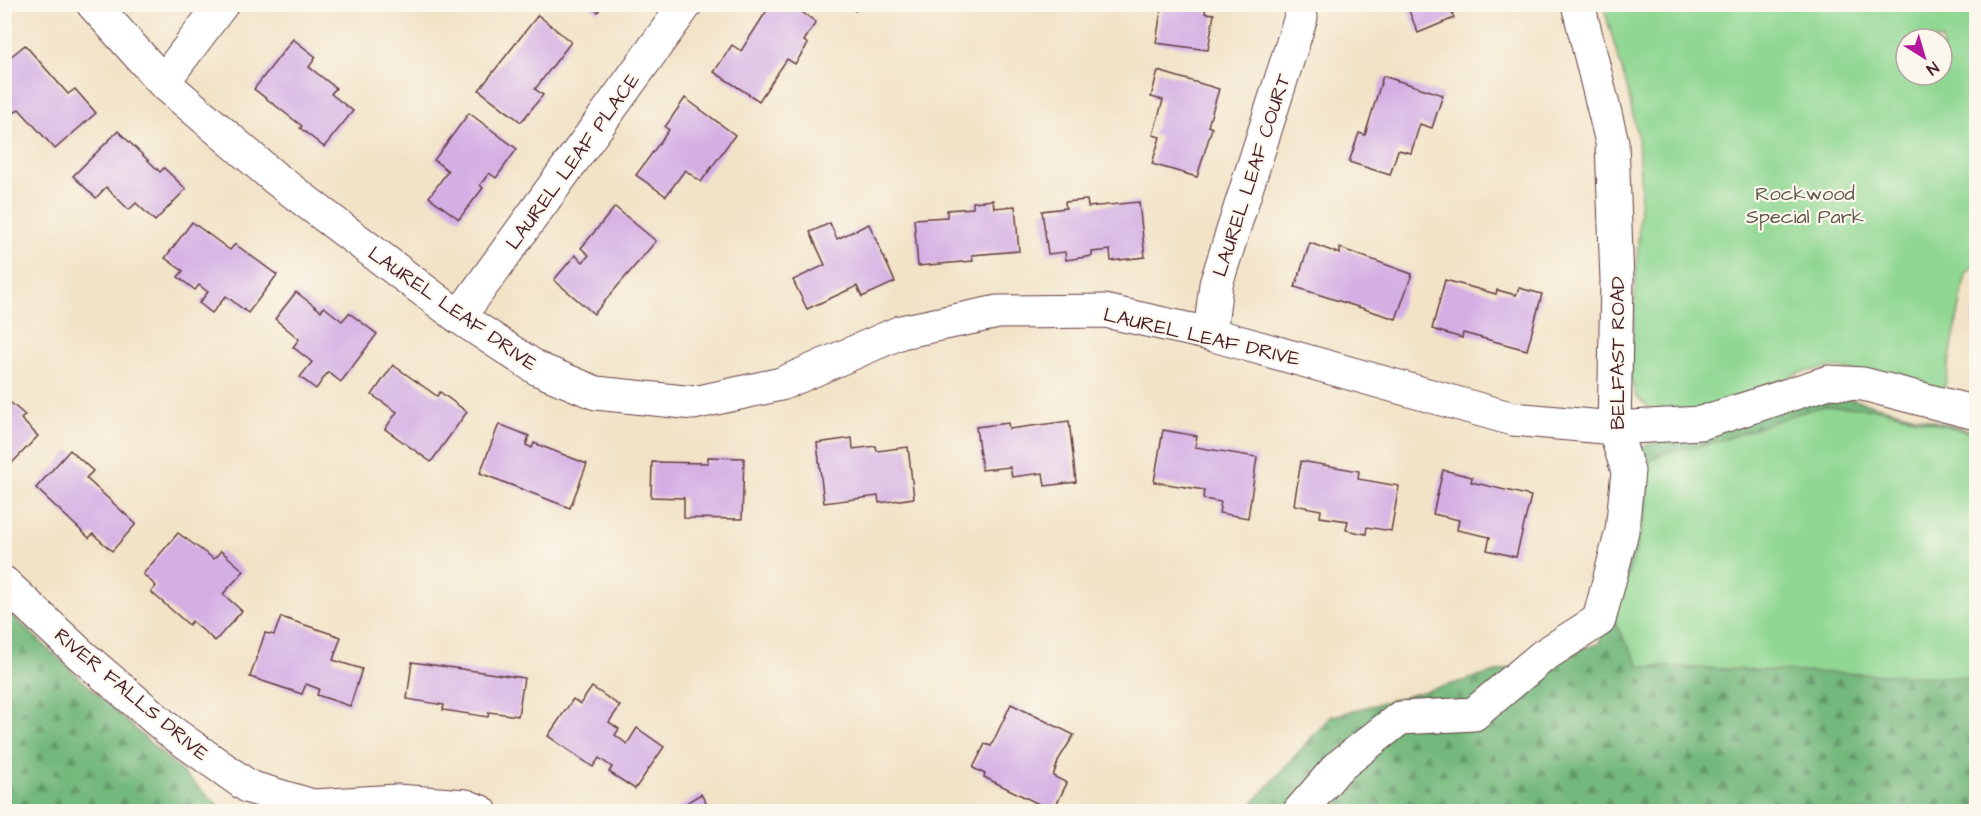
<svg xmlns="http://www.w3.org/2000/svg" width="1981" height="816" font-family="'Architects Daughter',sans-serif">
<defs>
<pattern id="forest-firs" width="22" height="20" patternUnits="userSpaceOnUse" patternTransform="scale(1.5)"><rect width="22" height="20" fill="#73b87c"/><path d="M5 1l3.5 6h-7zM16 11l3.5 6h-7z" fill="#609566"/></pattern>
</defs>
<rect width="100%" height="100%" fill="#fbf7ec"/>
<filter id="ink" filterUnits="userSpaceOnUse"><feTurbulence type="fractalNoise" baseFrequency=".0167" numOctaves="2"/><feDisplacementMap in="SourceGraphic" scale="12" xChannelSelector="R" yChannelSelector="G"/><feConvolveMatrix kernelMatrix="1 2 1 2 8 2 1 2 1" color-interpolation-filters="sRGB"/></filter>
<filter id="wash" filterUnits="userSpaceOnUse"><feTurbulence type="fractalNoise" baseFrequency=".008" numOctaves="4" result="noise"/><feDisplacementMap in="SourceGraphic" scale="24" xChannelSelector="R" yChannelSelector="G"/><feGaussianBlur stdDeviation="1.35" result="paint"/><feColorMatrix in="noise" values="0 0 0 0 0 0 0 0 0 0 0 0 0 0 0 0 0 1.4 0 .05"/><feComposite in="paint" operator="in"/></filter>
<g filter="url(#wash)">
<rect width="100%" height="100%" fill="#f2e3c7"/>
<g fill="url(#forest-firs)" stroke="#5e6c54" stroke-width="1.5">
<path d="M 1832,394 L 1976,432 L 1976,811 L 1245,812 L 1330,717 L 1599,644 L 1641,446 Z"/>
<path d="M 4,609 L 5,609 L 224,811 L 5,811 Z"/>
</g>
<g fill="#8fd792" stroke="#6c7b5e" stroke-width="1.5" fill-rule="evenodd">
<path d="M 1603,5 L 1976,5 L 1976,264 L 1966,273 L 1944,390 L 1833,367 L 1798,373 L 1709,411 L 1658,416 L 1636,396 L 1630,377 L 1641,192 L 1638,139 L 1627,87 ZM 1906,39 L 1942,39 L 1942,75 L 1906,75 Z"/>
<path d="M 1825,406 L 1880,409 L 1976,434 L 1976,678 L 1640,666 L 1617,627 L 1615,619 C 1625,579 1641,542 1648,501 C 1651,488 1642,480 1646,466 C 1658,450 1677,451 1696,447 C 1740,437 1781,416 1825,406 Z"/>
</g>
<g id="blocks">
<g fill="#d4afe4">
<path d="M 588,4 L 603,4 L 598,12 Z"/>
<path d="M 771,4 L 790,4 L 816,22 L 804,41 L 808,44 L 795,64 L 787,59 L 759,101 L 714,72 L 732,45 L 741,51 Z"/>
<path d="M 850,4 L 863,4 L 855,11 Z"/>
<path d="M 1162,4 L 1206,4 L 1205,13 L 1214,14 L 1208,50 L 1156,43 Z"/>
<path d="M 1400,4 L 1449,4 L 1454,18 L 1418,33 L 1407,6 L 1402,8 Z"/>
<path d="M 4,10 L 12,20 L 4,26 Z"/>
<path d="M 538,15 L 571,42 L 535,89 L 543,95 L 521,122 L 479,90 Z"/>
<path d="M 293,39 L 316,57 L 309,67 L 336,88 L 331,94 L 353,111 L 324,147 L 300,128 L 302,126 L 254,89 Z"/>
<path d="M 25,45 L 68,94 L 75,89 L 96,113 L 55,149 L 19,109 L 14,113 L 4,102 L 7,91 L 4,62 Z"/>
<path d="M 1158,71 L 1219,89 L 1208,126 L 1212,128 L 1197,177 L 1152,164 L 1160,137 L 1153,135 L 1163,100 L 1151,97 Z"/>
<path d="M 1383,76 L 1443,95 L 1432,128 L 1420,124 L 1411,153 L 1398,150 L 1390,175 L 1349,162 L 1359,133 L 1365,135 Z"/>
<path d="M 685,98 L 735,135 L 701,182 L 685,170 L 666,196 L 636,175 L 669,130 L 665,127 Z"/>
<path d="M 469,113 L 517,149 L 496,178 L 489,173 L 480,185 L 483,188 L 459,219 L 429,197 L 448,171 L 434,160 Z"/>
<path d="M 118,131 L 160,172 L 164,168 L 186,189 L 155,221 L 136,203 L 129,210 L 106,187 L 96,198 L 73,176 Z"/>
<path d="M 993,200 L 994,208 L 1015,206 L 1019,251 L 972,255 L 973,261 L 918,266 L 914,219 L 947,217 L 947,210 L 973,208 L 973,202 Z"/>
<path d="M 1087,200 L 1088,207 L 1139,202 L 1145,257 L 1111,261 L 1110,250 L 1092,252 L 1092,256 L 1066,260 L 1065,252 L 1048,254 L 1042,211 L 1066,208 L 1065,202 Z"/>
<path d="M 615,207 L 656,241 L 594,314 L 554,280 L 575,255 L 583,262 L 589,255 L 581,248 Z"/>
<path d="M 192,222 L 230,250 L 235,244 L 277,275 L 248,313 L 226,296 L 212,313 L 199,303 L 208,292 L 199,285 L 195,290 L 178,277 L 183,271 L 165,258 Z"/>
<path d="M 830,223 L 837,239 L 869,224 L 895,282 L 862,297 L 857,286 L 807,309 L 793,280 L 825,265 L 810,232 Z"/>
<path d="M 1310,243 L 1340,254 L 1340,248 L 1412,274 L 1396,319 L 1295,287 Z"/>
<path d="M 1445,280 L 1496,294 L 1497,290 L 1516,295 L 1519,288 L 1542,294 L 1527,350 L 1463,333 L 1462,338 L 1432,329 Z"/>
<path d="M 296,292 L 321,311 L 324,307 L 342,321 L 349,313 L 377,334 L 341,382 L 328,372 L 316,389 L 300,377 L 312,362 L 293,347 L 299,339 L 275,319 Z"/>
<path d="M 1976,310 L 1976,341 L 1974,341 L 1972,311 Z"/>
<path d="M 393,365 L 437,396 L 440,392 L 467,412 L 431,462 L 385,429 L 397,412 L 372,395 Z"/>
<path d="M 4,397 L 25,415 L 21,419 L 38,436 L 12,463 L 4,457 Z"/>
<path d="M 1069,421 L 1076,482 L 1045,486 L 1043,473 L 1012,477 L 1010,467 L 982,470 L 976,427 L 1008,423 L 1009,429 Z"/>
<path d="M 499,424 L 529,436 L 526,445 L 532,448 L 534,443 L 587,464 L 570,508 L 480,473 Z"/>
<path d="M 1163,430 L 1197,436 L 1195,447 L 1257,457 L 1248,518 L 1219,513 L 1221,502 L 1203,499 L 1204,490 L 1154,482 Z"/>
<path d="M 852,438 L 853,449 L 876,446 L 877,451 L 908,447 L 914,498 L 879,503 L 878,496 L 824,503 L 817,443 Z"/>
<path d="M 70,450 L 93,471 L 86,478 L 136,524 L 112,551 L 93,534 L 89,538 L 36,488 Z"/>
<path d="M 708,457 L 744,458 L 742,519 L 684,518 L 684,498 L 651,497 L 652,462 L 708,463 Z"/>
<path d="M 1301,461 L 1359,471 L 1358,479 L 1399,486 L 1391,531 L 1367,527 L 1366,534 L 1346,530 L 1348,521 L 1320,517 L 1321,510 L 1294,505 Z"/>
<path d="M 1443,470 L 1472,477 L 1471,482 L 1531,496 L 1516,557 L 1487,550 L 1490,537 L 1457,530 L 1459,520 L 1433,514 Z"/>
<path d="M 178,533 L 214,559 L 221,551 L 244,571 L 223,594 L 242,611 L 215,641 L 192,621 L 189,625 L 151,592 L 156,586 L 143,574 Z"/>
<path d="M 281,617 L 341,637 L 333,660 L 362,669 L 350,706 L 317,695 L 319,689 L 306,684 L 302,694 L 250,677 L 265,633 L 274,635 Z"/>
<path d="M 412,662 L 524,678 L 518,716 L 489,712 L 488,717 L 443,710 L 444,705 L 407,699 Z"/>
<path d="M 592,687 L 620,706 L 609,722 L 619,729 L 615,735 L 627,744 L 637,728 L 664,747 L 635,789 L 609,772 L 612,767 L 599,758 L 593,767 L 548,736 L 573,699 L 580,704 Z"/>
<path d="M 1011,704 L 1074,735 L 1059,759 L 1053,776 L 1067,783 L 1053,811 L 984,777 L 985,774 L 973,768 L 985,744 L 991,746 Z"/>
<path d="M 701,794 L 711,812 L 671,812 Z"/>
</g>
</g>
</g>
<g filter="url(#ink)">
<use href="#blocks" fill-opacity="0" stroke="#633c42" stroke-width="1.5"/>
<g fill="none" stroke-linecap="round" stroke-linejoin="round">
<g stroke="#633c42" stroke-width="35">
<g id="minor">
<path d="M 93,4 L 163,82 L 275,178 L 459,317 L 538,369 L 596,393 L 694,403 L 781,384 L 901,332 L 998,312 L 1105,311 L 1210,334 L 1513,419 L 1614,428 L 1701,423 L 1829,382 L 1863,384 L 1976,413"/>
<path d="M 163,82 L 222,4"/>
<path d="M 459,317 L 686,4"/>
<path d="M 1210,334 L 1216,284 L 1301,17"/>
<path d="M 4,583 L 80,654 L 170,731 L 249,787 L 313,806 L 397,801 L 466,806 L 481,812"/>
<path d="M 1299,812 L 1338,767 L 1400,718 L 1474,714 L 1543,656 L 1599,620 L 1622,531 L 1628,471 L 1614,428 L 1617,281 L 1612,142 L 1578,4"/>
</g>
</g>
<use href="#minor" stroke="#fff" stroke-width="33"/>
</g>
</g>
<g text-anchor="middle" stroke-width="4.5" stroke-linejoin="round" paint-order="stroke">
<g font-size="20" fill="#4a1f2b" stroke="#fbf7ec">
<text transform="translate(572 161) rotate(-54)" y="7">LAUREL LEAF PLACE</text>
<text transform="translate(1251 175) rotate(-72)" y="7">LAUREL LEAF COURT</text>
<text transform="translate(453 308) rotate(35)" y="7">LAUREL LEAF DRIVE</text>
<text transform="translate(1202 336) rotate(13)" y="7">LAUREL LEAF DRIVE</text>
<text transform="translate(1617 353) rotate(-90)" y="7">BELFAST ROAD</text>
<text transform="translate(132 694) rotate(40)" y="7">RIVER FALLS DRIVE</text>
</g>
<g font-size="20" fill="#5f564a" stroke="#fbf7ec">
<text x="1805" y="200">Rockwood<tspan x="1805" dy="23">Special Park</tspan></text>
</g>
</g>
<rect width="1981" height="816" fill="none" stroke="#fbf7ec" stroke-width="24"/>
<g transform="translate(1924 57) rotate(143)"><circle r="28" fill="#fbf7ec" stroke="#b4a19f" stroke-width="1.5"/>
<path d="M0-4.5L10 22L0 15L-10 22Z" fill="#b5179e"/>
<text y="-9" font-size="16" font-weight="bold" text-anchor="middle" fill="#4a1f2b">N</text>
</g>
</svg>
